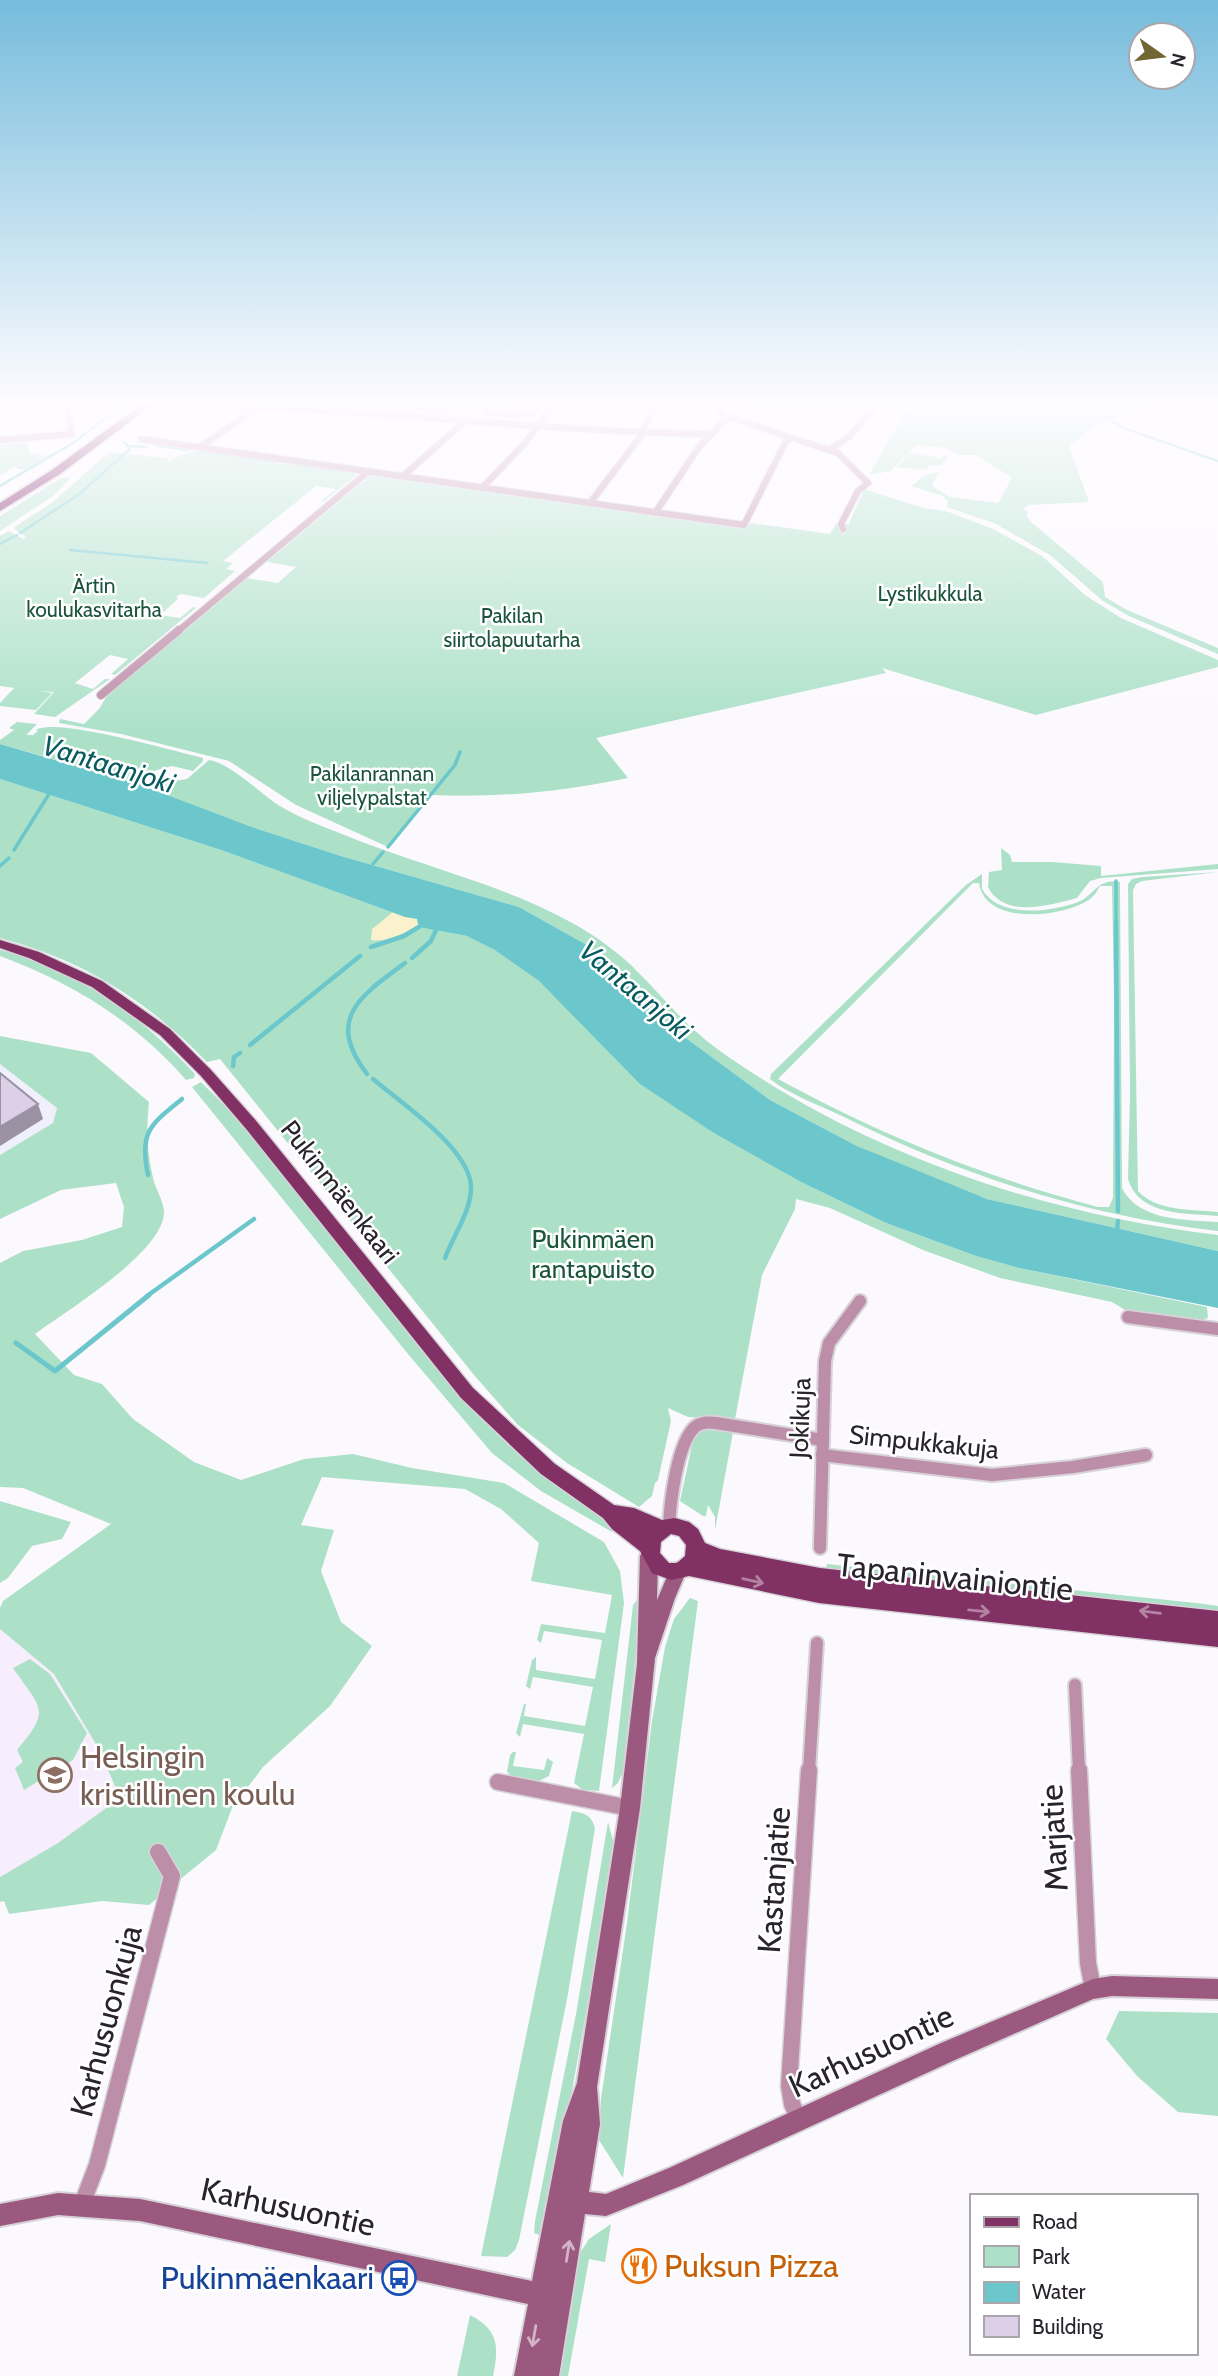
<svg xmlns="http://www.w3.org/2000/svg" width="1218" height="2376" font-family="Cabin,sans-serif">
<rect width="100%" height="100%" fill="#fcf9fe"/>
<path fill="#f0effc" d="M 0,1064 L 57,1108 L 53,1123 L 0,1155 Z"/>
<g fill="#f6edfd">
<path d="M 722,402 L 791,402 L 799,409 L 738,417 L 729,413 Z"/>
<path d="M 0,1629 L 54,1674 L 100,1751 L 120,1799 L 58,1843 L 0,1877 Z"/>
</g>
<g fill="#ace1c8" fill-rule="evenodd">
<path d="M 911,402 L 1158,402 L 1099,423 L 1069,446 L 1089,502 L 1029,505 L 1023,509 L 1028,512 L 1026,516 L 1031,522 L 1103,582 L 1105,597 L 1127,610 L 1218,648 L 1218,654 L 1129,616 L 1103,601 L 1050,555 L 996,524 L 947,507 L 948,502 L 943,496 L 911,486 L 925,475 L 938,472 L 932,486 L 950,497 L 998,503 L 1012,478 L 977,455 L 957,455 L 947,448 L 916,445 L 891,471 L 869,475 Z"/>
<path d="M 26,443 L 30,453 L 47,456 L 30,467 L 21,470 L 14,467 L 0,476 L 0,445 Z"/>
<path d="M 199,449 L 280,461 L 275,464 L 247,462 C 273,466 290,462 317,466 L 314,469 L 320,466 L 358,474 L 324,501 L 321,501 L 336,489 L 316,486 L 223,561 L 233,563 L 226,569 L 235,571 L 204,598 L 181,594 L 176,597 L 178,599 L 160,615 L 180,618 L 193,607 L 196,608 L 115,675 L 111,674 L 128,659 L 110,655 L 75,683 L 93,689 L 105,679 L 110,679 L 55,717 L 34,714 L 54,692 L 41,691 L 52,693 L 36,710 L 0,706 L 0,703 L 14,688 L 0,686 L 0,536 L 9,531 L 23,539 L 26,537 L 13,528 L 53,502 L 109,452 L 168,458 L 169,463 L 175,457 Z"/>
<path d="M 909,453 L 941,458 L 944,455 L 949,458 L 941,465 L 929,466 L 927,470 L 897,467 Z"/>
<path d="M 371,475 L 746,527 L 751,523 L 830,534 L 836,524 L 849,524 L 864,489 L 920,507 L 949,512 L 993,529 L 1042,556 L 1085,595 L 1121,618 L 1218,660 L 1218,667 L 1036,715 L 882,668 L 886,673 L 596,738 L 628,778 C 561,792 498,798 430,795 L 388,847 L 296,805 L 229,761 L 121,734 L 59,723 L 60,719 L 84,724 L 99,709 L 107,696 L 247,578 L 278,583 L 296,567 L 267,562 Z"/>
<path d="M 72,477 L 53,496 L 0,531 L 0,516 L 61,478 Z"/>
<path d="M 17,722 L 37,724 L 26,735 L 33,735 L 38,731 L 36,730 C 55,717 174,751 203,758 L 203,761 L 193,771 L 172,766 L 136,776 L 140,780 L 154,783 L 150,789 L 82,767 L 0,744 L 0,740 L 14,730 L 9,728 Z"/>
<path d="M 209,760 C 230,763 261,794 280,806 C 299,818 322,826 342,834 C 419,866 504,884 576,925 C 595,936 615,950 631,965 C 660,993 683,1024 716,1048 C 861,1153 1042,1214 1218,1235 L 1218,1251 L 987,1199 L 912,1170 L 857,1146 L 770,1100 L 660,1019 L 587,945 L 519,907 L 341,856 L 252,827 L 153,790 L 160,783 L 187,779 Z"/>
<path d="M 0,779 L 221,850 L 405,917 L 417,919 L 436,930 L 467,936 L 483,942 L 539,981 L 588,1029 L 715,1134 L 801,1182 L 886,1223 L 976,1256 L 1019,1268 L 1207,1307 L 1208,1318 L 1199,1320 L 1130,1313 L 1112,1302 L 1000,1278 L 923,1250 L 830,1208 L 796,1199 L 795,1209 L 762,1275 L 735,1419 L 688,1417 L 668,1408 L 671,1421 L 658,1480 L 655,1483 L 652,1496 L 639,1507 L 567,1463 L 518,1425 L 474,1375 L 220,1059 L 207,1062 C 148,1001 83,960 0,938 Z"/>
<path d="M 1001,848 L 1010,855 L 1012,862 L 1052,862 L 1101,866 L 1101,876 L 1218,864 L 1218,869 L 1101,878 L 1090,881 L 1077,898 C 1050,905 1004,919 988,887 L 989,872 L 1002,870 Z"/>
<path d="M 1218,872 L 1142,881 L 1136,884 L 1133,890 L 1138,1191 C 1158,1212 1190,1209 1218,1212 L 1218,1216 C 1185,1213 1139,1216 1128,1179 L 1130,1094 L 1128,884 L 1132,879 L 1142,877 Z"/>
<path d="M 982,874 L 982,889 C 999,919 1051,912 1078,902 C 1095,895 1098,877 1120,882 L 1122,1188 C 1138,1221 1187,1220 1218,1222 L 1218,1231 C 1086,1216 960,1175 842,1116 C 819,1105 790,1095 770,1079 L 771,1074 L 966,885 ZM 973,883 L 979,883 C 985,926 1063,918 1090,899 C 1095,895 1097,891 1100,886 L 1112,886 L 1114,1000 L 1113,1198 L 1109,1207 L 1098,1207 C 982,1176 883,1136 778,1079 Z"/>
<path d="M 0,950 C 77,969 142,1017 195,1074 L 194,1078 L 186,1080 C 135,1021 72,983 0,956 Z"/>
<path d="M 0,1036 L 91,1053 L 149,1102 C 146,1132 147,1153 154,1182 C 157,1191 164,1203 164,1212 C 164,1252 66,1311 35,1334 L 74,1375 L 102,1384 L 133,1419 L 194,1462 L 241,1480 L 304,1459 L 353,1454 L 412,1468 L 504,1483 L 604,1542 L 620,1571 L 624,1603 L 599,1791 L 583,1790 L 574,1783 L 584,1734 L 523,1724 L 520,1737 L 516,1733 L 524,1704 L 526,1704 L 524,1716 L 585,1726 L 593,1687 L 533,1677 L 530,1689 L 526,1686 L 532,1660 L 536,1657 L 536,1670 L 595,1679 L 602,1640 L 544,1631 L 541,1643 L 537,1640 L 541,1624 L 605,1633 L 612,1595 L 531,1581 L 539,1543 L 501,1509 L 465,1489 L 322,1477 L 301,1525 L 334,1530 L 321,1571 L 341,1622 L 372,1646 L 330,1706 L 263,1767 L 232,1808 L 216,1850 L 149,1905 L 102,1901 L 9,1914 L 4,1901 L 0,1902 L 0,1877 L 58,1843 L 120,1798 L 100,1751 L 54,1674 L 0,1629 L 0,1608 L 3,1601 L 111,1524 L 23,1488 L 0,1487 L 0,1263 L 23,1251 L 82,1240 L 122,1227 L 124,1207 L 116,1183 L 61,1190 L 0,1219 L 0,1155 L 53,1123 L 57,1108 L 0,1064 Z"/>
<path d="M 201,1082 L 234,1115 L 435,1367 L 475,1413 L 519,1455 L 616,1527 L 612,1532 L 541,1491 L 492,1453 L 408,1354 L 192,1087 Z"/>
<path d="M 705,1428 L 733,1432 L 715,1530 L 715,1517 L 708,1505 L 706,1516 L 703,1516 L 680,1501 L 694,1436 Z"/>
<path d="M 0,1501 L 71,1522 L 62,1539 L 32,1546 L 8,1578 L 0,1583 Z"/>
<path d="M 827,1564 L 1196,1603 L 1218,1606 L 1218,1615 L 825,1571 Z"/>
<path d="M 690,1598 L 698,1601 L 623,2178 L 599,2140 L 601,2099 L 627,1923 L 652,1721 L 665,1647 L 674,1619 Z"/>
<path d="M 637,1600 L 642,1600 L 623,1772 L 618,1783 L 612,1788 L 633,1605 Z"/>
<path d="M 30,1659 L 50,1674 L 87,1733 L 73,1760 L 24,1790 L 15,1768 L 23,1762 L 17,1750 C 52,1709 41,1709 13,1668 Z"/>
<path d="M 513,1752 L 516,1752 L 513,1766 L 544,1770 L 547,1758 L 553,1762 L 549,1776 L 539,1781 L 511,1776 L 507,1772 L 510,1755 Z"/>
<path d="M 572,1811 C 585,1813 591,1815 595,1828 L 568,1994 L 519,2240 L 515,2250 L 507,2257 L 481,2256 Z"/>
<path d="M 608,1822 L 614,1844 L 596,1958 L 553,2196 L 542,2236 L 534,2233 L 535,2221 L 576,2014 Z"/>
<path d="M 1119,2011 L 1218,2013 L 1218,2116 L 1178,2112 L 1137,2076 L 1106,2039 Z"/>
<path d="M 611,2224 L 605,2262 L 589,2259 L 568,2376 L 555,2376 L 576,2259 L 589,2239 Z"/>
<path d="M 470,2315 C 499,2330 499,2347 493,2376 L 457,2376 Z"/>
</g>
<path fill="#fbf1cc" d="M 393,912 L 417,919 L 418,925 C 404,933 388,943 371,940 L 372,929 Z"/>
<path fill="#6bc7cb" d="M 0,744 L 138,784 L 252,827 L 341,856 L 519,907 L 587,945 L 660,1019 L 770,1100 L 857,1146 L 987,1199 L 1218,1251 L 1218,1308 L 1019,1268 L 976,1256 L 886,1223 L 801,1182 L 717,1135 L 640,1084 L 539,981 L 493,949 L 467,936 L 419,927 L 417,919 L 405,917 L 221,850 L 0,779 Z"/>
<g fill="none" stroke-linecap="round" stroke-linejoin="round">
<g stroke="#6bc7cb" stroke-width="2.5">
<path d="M 1109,420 L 1121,427 L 1218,461"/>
<path d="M 154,445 L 189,450"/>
<path d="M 130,446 L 146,447"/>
<path d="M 197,451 L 277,462"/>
<path d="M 284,463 L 314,467"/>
<path d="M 320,468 L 353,472"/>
<path d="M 0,486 L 73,443 L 127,402"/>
<path d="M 20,533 L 78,495 L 130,449 L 124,442"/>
<path d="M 0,544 L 17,535"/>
<path d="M 70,550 L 207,563"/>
</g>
<g stroke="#6bc7cb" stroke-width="3.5">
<path d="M 388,847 L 455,765 L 460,752"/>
<path d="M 14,850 L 49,794"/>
<path d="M 373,864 L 383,852"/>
<path d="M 0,866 L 9,858"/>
<path d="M 1116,881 L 1116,924"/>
</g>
<g stroke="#6bc7cb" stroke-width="4.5">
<path d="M 1116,922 L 1118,1211"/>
<path d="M 371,947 L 404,936 L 419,927"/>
<path d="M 412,958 L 431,941 L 436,930"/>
<path d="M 250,1045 L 360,956"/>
<path d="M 233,1066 L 234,1057 L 240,1053"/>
<path d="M 367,1074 C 325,1019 360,996 405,963"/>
<path d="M 373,1079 C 400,1102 469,1148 471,1186 C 472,1210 453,1236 445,1258"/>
<path d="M 148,1175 C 139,1132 150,1125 182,1099"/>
<path d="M 1117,1231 L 1118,1221"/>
<path d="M 147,1296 L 254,1219"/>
</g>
<path stroke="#6bc7cb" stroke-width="5" d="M 16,1343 L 55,1371 L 149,1295"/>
<g stroke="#d6d2d8" stroke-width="8">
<g id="street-far3">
<path d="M 716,402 L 723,415 L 838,453 L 868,483 L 858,491 L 841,524 L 843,529"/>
<path d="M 822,402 L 877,404"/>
<path d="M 200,406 C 371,408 540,432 711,434"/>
<path d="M 403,416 L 415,402"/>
<path d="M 141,439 L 744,525 L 786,441 L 792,438"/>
<path d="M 0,440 L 72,434 L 67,402"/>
<path d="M 200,447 L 260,406"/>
<path d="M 829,450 L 850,436 L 877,404 L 908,402"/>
<path d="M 403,476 L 465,421"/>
<path d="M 482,488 L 525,443 L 556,402"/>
<path d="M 590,503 L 640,437 L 656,402"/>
<path d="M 655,513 L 699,447 L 728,417"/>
<path d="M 177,632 L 369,471"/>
</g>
</g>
<g stroke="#d6d2d8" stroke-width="10">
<path id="street-far2" d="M 101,695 L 179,630"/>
</g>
<g stroke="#d6d2d8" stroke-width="16">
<g id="street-far1">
<path d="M 1128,1317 L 1218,1329"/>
<path d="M 822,1455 L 992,1475 L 1073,1467 L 1146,1455"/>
<path d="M 669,1527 C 670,1503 677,1443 695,1427 C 701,1422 709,1422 716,1423 L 823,1440"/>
<path d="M 820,1548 L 825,1361 L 829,1343 L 860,1301"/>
<path d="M 1075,1685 L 1079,1771"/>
<path d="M 809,1771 L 817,1643"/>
</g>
</g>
<g stroke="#d6d2d8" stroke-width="19">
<g id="street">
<path d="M 1079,1770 L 1088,1963 L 1093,1989"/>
<path d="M 498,1782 L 630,1808"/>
<path d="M 799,2120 L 792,2104 L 789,2086 L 809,1770"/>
<path d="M 82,2204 L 97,2165 L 172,1876 L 158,1852"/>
</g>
</g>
<g stroke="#d6d2d8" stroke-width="4">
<path id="secondary" d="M 649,1549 L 655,1551 L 658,1556 L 657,1600 L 672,1565 L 678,1562 L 684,1565 L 687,1570 L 675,1598 L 655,1658 L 640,1808 L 597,2087 L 600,2124 L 589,2192 L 606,2194 L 669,2168 L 941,2043 L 1093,1979 L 1112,1976 L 1218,1979 L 1218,1999 L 1112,1996 L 1093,1999 L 957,2059 L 683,2185 L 606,2216 L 585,2214 L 559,2376 L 514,2376 L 528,2304 L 140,2221 L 58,2215 L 0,2226 L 0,2204 L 58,2193 L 140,2199 L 532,2281 L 563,2121 L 577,2083 L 620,1808 L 637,1664 L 640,1556 L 643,1551 Z"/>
</g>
<g stroke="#d6d2d8" stroke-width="3">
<path id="primary" d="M 0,940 L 39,952 L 102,981 L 170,1029 L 211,1070 L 257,1122 L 473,1388 L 555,1464 L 614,1505 L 634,1508 L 662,1520 L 675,1518 L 689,1522 L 698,1529 L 705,1543 L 720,1549 L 820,1568 L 1218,1611 L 1218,1647 L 819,1603 L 689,1576 L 671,1580 L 652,1573 L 640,1551 L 612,1529 L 603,1518 L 541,1474 L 461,1398 L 247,1130 L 201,1076 L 160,1035 L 92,987 L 29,958 L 0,948 ZM 671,1534 L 679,1536 L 686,1545 L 685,1556 L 677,1563 L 669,1563 L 660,1553 L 661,1542 Z"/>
</g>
<g stroke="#d6d2d8" stroke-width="4">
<path id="highway" d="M 145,402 L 156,402 L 60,474 L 0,511 L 0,503 L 52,470 Z"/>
</g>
<use href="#street-far3" stroke="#bd8ea8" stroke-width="6"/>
<use href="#street-far2" stroke="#bd8ea8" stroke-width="8"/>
<use href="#street-far1" stroke="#bd8ea8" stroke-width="12"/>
<use href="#street" stroke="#bd8ea8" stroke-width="16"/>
<use href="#secondary" fill="#9b5980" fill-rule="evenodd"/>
<use href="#primary" fill="#813164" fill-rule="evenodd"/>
<use href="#highway" fill="#69004c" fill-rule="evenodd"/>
</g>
<g fill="#bdb2c7">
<path d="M 423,402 L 457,402 L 447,414 L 418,411 L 417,408 Z"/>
<path d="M 542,404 L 532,419 L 483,416 L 483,412 Z"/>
</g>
<g fill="#9a91a2">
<path d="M 454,402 L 457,402 L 447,414 L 447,410 Z"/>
<path d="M 541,402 L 542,404 L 532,419 L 532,415 Z"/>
<path d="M 38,1104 L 43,1119 L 0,1146 L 0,1127 Z"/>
</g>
<g fill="#dccfe7" stroke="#9a91a2" stroke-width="2">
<path d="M 423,402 L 454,402 L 447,410 L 417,408 Z"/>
<path d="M 491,402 L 541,402 L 532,415 L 483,412 Z"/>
<path d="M 0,1073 L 38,1104 L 0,1127 Z"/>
</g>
<defs><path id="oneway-shaft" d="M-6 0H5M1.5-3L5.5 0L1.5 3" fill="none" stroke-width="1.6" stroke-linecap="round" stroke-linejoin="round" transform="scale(1.75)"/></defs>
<g stroke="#b383a2">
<use href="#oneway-shaft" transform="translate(753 1581) rotate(13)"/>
<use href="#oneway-shaft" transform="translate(979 1611) rotate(6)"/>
<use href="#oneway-shaft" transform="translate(1150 1612) rotate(-173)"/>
</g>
<g stroke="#d2b4c6">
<use href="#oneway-shaft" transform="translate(568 2251) rotate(-81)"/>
<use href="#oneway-shaft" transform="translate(534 2336) rotate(100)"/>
</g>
<linearGradient id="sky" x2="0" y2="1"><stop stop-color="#76bcdc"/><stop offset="0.55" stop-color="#fefcff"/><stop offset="1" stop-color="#fefcff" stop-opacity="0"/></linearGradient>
<rect width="1218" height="734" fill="url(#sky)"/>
<defs>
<g id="school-ring" transform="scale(1.75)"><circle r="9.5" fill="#fff" stroke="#8d6e63" stroke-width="1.5"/><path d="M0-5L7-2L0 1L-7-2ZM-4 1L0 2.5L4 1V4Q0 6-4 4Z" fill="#8d6e63"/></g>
<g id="restaurant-ring" transform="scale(1.75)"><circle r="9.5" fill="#fff" stroke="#e8710a" stroke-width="1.5"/><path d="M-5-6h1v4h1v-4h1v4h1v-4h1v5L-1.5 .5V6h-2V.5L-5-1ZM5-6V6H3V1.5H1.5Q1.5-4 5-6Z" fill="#e8710a"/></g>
<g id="bus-ring" transform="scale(1.75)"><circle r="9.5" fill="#fff" stroke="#1a4fb4" stroke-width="1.5"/><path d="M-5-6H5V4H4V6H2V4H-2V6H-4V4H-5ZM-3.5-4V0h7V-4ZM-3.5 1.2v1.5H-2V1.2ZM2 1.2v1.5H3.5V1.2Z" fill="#1a4fb4"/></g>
</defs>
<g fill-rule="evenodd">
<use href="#school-ring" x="55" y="1775"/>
<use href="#restaurant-ring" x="639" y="2266"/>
<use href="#bus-ring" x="399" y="2278"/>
</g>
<g text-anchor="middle" stroke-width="5" stroke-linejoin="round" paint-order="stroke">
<g font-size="21" fill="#1b553e" stroke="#fff">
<text x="94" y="593">Ärtin<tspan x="94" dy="24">koulukasvitarha</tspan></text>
<text x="930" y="601">Lystikukkula</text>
<text x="512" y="623">Pakilan<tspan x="512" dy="24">siirtolapuutarha</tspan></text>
<text x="372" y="781">Pakilanrannan<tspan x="372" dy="24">viljelypalstat</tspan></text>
</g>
<g font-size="26" fill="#28232c" stroke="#fff">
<text transform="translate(340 1192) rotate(52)" y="9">Pukinmäenkaari</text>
<text transform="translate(800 1418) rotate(-88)" y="9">Jokikuja</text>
<text transform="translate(924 1442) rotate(6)" y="9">Simpukkakuja</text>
</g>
<g font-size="26" fill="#1b553e" stroke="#fff">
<text x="593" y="1248">Pukinmäen<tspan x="593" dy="30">rantapuisto</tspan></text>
</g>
<g font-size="28" font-style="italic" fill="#085c5f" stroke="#fff">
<text transform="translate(109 764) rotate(17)" y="10">Vantaanjoki</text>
<text transform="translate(636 990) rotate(40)" y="10">Vantaanjoki</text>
</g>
<g font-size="32" fill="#28232c" stroke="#fff">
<text transform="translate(955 1577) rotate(6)" y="11">Tapaninvainiontie</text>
<text transform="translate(1054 1838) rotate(-93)" y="11">Marjatie</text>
<text transform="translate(774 1880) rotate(-86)" y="11">Kastanjatie</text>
<text transform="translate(106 2021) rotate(-75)" y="11">Karhusuonkuja</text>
<text transform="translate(871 2051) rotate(-25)" y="11">Karhusuontie</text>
<text transform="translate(288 2207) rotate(12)" y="11">Karhusuontie</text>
</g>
<g font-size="32" fill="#785e54" stroke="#fff" text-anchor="start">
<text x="80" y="1768">Helsingin<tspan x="80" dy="37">kristillinen koulu</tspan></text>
</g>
<g font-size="32" fill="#c56008" stroke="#fff" text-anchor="start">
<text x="664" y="2277">Puksun Pizza</text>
</g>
<g font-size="32" fill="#164399" stroke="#fff" text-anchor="end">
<text x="374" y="2289">Pukinmäenkaari</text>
</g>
</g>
<rect x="970" y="2194" width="228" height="161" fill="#ffffff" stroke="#a9a7ab" stroke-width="2"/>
<rect x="984" y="2217" width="35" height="10" fill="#813164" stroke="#a9a7ab" stroke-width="2"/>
<text x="1032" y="2229" font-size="21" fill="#28232c">Road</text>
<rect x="984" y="2246" width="35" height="21" fill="#ace1c8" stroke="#a9a7ab" stroke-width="2"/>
<text x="1032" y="2264" font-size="21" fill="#28232c">Park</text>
<rect x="984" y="2282" width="35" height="21" fill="#6bc7cb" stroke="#a9a7ab" stroke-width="2"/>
<text x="1032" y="2299" font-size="21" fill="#28232c">Water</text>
<rect x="984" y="2316" width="35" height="21" fill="#dccfe7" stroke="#a9a7ab" stroke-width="2"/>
<text x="1032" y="2334" font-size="21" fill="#28232c">Building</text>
<g transform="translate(1162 56) rotate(104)"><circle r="33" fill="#ffffff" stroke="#a9a7ab" stroke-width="2"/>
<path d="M0-5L12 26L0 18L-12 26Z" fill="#716734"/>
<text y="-10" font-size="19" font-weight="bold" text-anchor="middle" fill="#28232c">N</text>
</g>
</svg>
